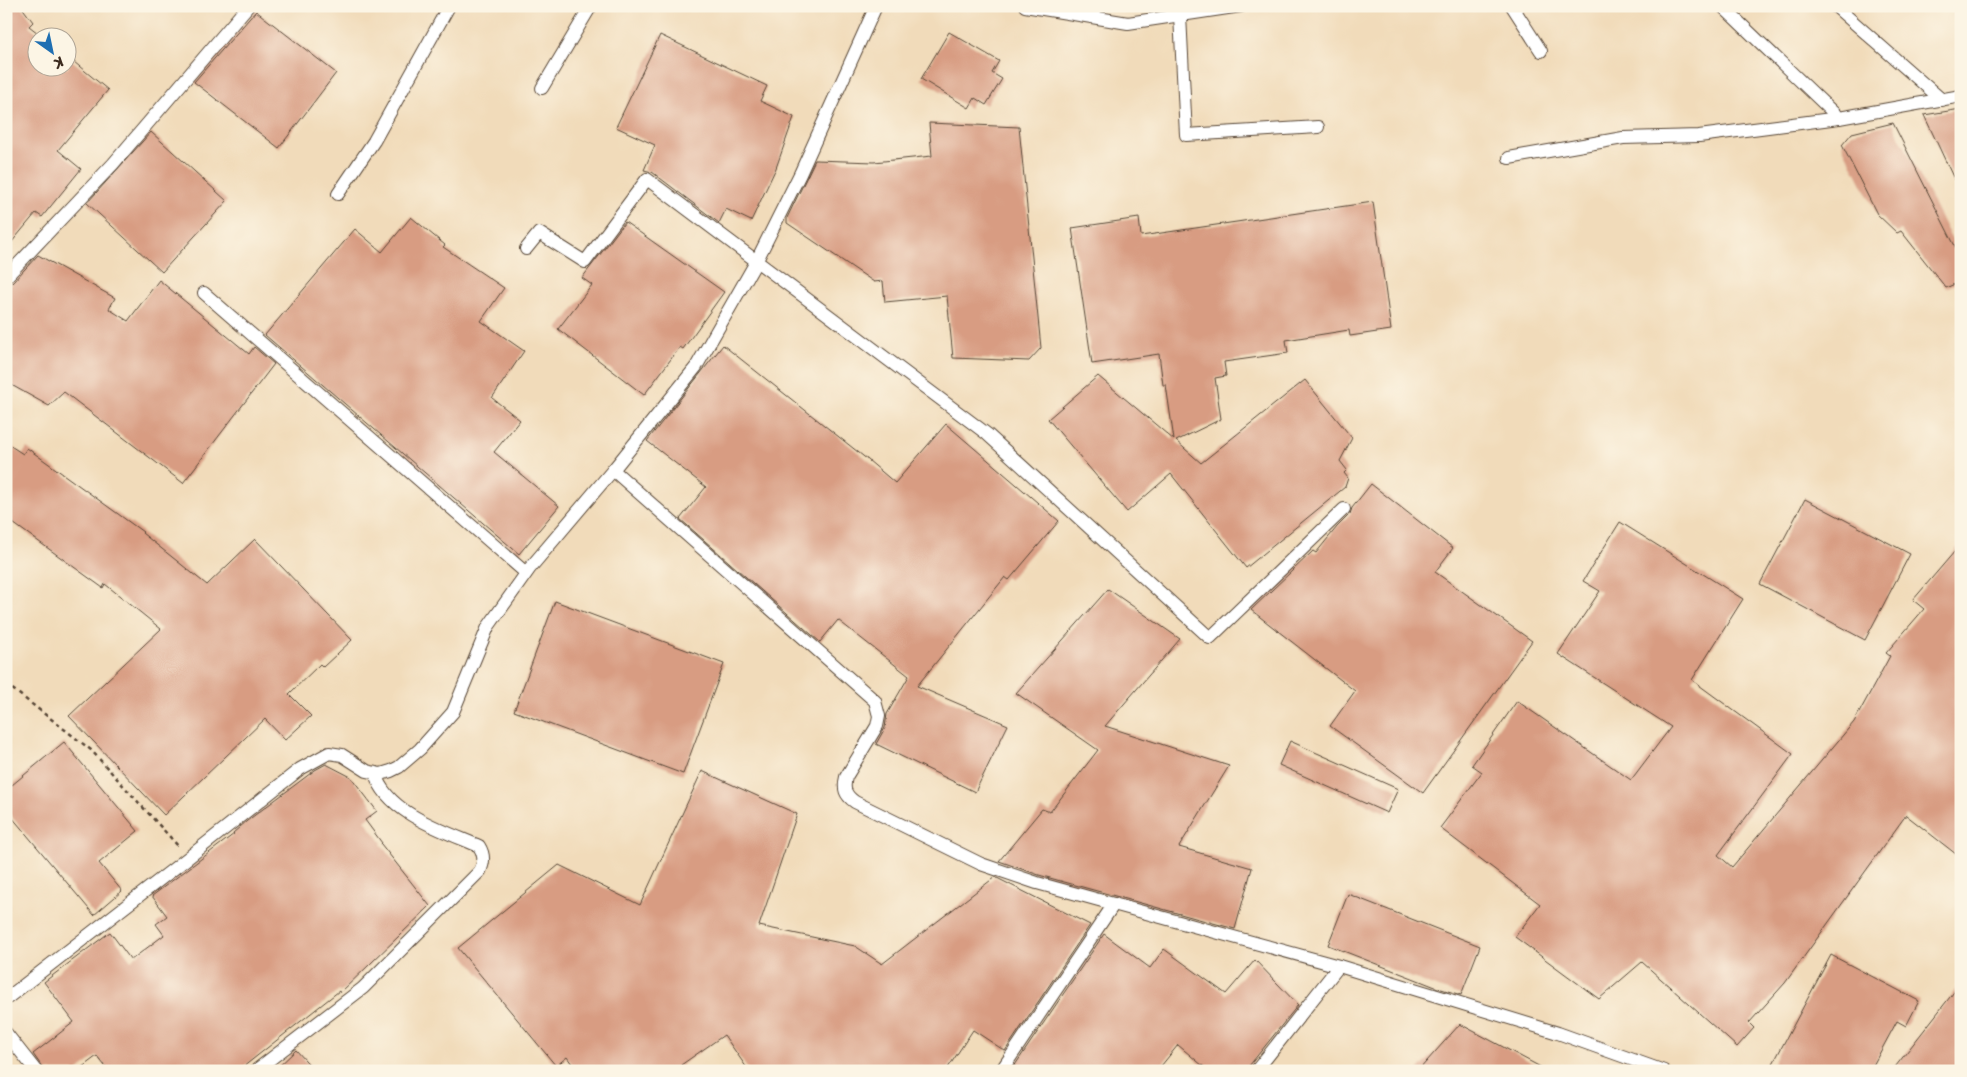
<svg xmlns="http://www.w3.org/2000/svg" width="1967" height="1077" font-family="Sriracha,sans-serif">
<rect width="100%" height="100%" fill="#fcf5e5"/>
<filter id="ink" filterUnits="userSpaceOnUse"><feTurbulence type="fractalNoise" baseFrequency=".02" numOctaves="2"/><feDisplacementMap in="SourceGraphic" scale="10" xChannelSelector="R" yChannelSelector="G"/><feConvolveMatrix kernelMatrix="1 2 1 2 8 2 1 2 1" color-interpolation-filters="sRGB"/></filter>
<filter id="wash" filterUnits="userSpaceOnUse"><feTurbulence type="fractalNoise" baseFrequency=".0096" numOctaves="4" result="noise"/><feDisplacementMap in="SourceGraphic" scale="20" xChannelSelector="R" yChannelSelector="G"/><feGaussianBlur stdDeviation="1.12" result="paint"/><feColorMatrix in="noise" values="0 0 0 0 0 0 0 0 0 0 0 0 0 0 0 0 0 1.4 0 .05"/><feComposite in="paint" operator="in"/></filter>
<g filter="url(#wash)">
<rect width="100%" height="100%" fill="#f1dbba"/>
<g id="blocks">
<g fill="#d89c82">
<path d="M 6,6 L 21,6 L 33,22 L 29,26 L 38,33 L 38,68 L 68,68 L 68,57 L 108,90 L 58,150 L 81,169 L 42,217 L 36,213 L 6,249 Z"/>
<path d="M 256,11 L 336,73 L 279,148 L 194,82 Z"/>
<path d="M 949,32 L 999,61 L 992,73 L 1002,79 L 986,105 L 975,98 L 969,108 L 921,79 Z"/>
<path d="M 660,35 L 767,86 L 760,101 L 794,117 L 776,168 L 751,221 L 726,209 L 719,223 L 652,172 L 644,170 L 655,145 L 616,127 Z"/>
<path d="M 1961,109 L 1961,194 L 1924,115 Z"/>
<path d="M 929,123 L 1019,127 L 1041,348 L 1029,361 L 953,358 L 947,296 L 885,302 L 883,281 L 874,282 L 787,223 L 787,218 L 815,160 L 874,162 L 932,156 Z"/>
<path d="M 1893,123 L 1961,258 L 1961,281 L 1946,288 L 1901,231 L 1897,233 L 1877,214 L 1842,145 L 1852,133 Z"/>
<path d="M 151,132 L 227,201 L 162,272 L 87,203 Z"/>
<path d="M 1373,202 L 1391,330 L 1350,336 L 1349,330 L 1286,340 L 1288,353 L 1224,362 L 1226,376 L 1215,378 L 1221,419 L 1176,441 L 1201,463 L 1305,380 L 1352,438 L 1340,461 L 1347,470 L 1344,473 L 1348,478 L 1345,487 L 1246,568 L 1171,474 L 1127,512 L 1048,419 L 1098,376 L 1174,440 L 1166,385 L 1163,385 L 1159,354 L 1092,364 L 1072,228 L 1139,218 L 1141,236 Z"/>
<path d="M 411,217 L 445,245 L 443,247 L 504,288 L 481,321 L 524,351 L 492,398 L 520,420 L 494,452 L 559,506 L 519,554 L 265,335 L 355,229 L 382,252 Z"/>
<path d="M 625,222 L 724,292 L 683,349 L 680,347 L 644,395 L 558,329 L 592,285 L 582,278 Z"/>
<path d="M 38,255 L 115,298 L 109,309 L 128,321 L 159,280 L 249,354 L 254,347 L 274,364 L 183,483 L 64,392 L 49,406 L 6,382 L 6,285 L 12,283 Z"/>
<path d="M 723,345 L 868,460 L 895,483 L 946,424 L 1059,521 L 1009,580 L 1005,577 L 917,686 L 1008,725 L 975,792 L 876,744 L 885,728 L 887,714 L 909,676 L 838,620 L 820,642 L 680,519 L 706,487 L 647,441 Z"/>
<path d="M 6,443 L 23,454 L 27,448 L 143,532 L 142,533 L 207,585 L 255,539 L 352,640 L 323,667 L 320,664 L 289,694 L 311,716 L 285,740 L 265,719 L 164,815 L 69,716 L 161,629 L 105,584 L 103,588 L 6,518 Z"/>
<path d="M 1371,484 L 1453,548 L 1435,572 L 1532,641 L 1423,793 L 1330,726 L 1355,691 L 1251,610 L 1313,551 L 1316,553 L 1337,527 L 1350,514 L 1352,508 Z"/>
<path d="M 1805,499 L 1910,554 L 1865,640 L 1760,584 Z"/>
<path d="M 1620,522 L 1743,599 L 1692,680 L 1793,754 L 1718,855 L 1732,867 L 1854,722 L 1890,656 L 1886,653 L 1924,609 L 1913,600 L 1961,544 L 1961,858 L 1906,815 L 1785,983 L 1749,1023 L 1754,1028 L 1737,1047 L 1642,962 L 1599,999 L 1515,937 L 1540,904 L 1440,828 L 1482,772 L 1472,765 L 1517,701 L 1631,780 L 1671,727 L 1558,654 L 1600,591 L 1583,581 Z"/>
<path d="M 1108,589 L 1180,639 L 1105,726 L 1229,766 L 1179,847 L 1252,868 L 1235,929 L 1039,875 L 999,861 L 1042,809 L 1050,812 L 1098,750 L 1016,693 Z"/>
<path d="M 555,601 L 724,664 L 683,774 L 514,711 Z"/>
<path d="M 1290,741 L 1398,789 L 1387,813 L 1279,765 Z"/>
<path d="M 64,742 L 138,831 L 99,863 L 122,891 L 94,915 L 6,810 L 6,790 Z"/>
<path d="M 326,764 L 351,777 L 377,811 L 365,820 L 382,843 L 381,844 L 430,906 L 340,993 L 339,991 L 238,1071 L 109,1071 L 97,1056 L 77,1071 L 45,1071 L 33,1054 L 74,1022 L 44,982 L 110,932 L 131,960 L 164,935 L 156,924 L 167,916 L 152,896 L 234,834 L 233,833 L 247,821 L 315,770 Z"/>
<path d="M 702,771 L 797,814 L 759,926 L 855,946 L 882,964 L 995,877 L 1090,925 L 1005,1051 L 973,1030 L 946,1071 L 749,1071 L 724,1035 L 681,1065 L 685,1071 L 577,1071 L 567,1057 L 556,1066 L 458,948 L 559,865 L 640,905 Z"/>
<path d="M 1348,894 L 1480,946 L 1461,995 L 1438,988 L 1328,945 Z"/>
<path d="M 1104,934 L 1150,968 L 1164,949 L 1226,994 L 1255,960 L 1298,1005 L 1245,1071 L 1209,1071 L 1178,1045 L 1157,1071 L 1011,1071 Z"/>
<path d="M 1831,955 L 1919,1001 L 1906,1026 L 1897,1021 L 1870,1071 L 1769,1071 Z"/>
<path d="M 1961,983 L 1961,1071 L 1892,1071 Z"/>
<path d="M 1460,1024 L 1548,1071 L 1418,1071 Z"/>
<path d="M 296,1050 L 315,1071 L 274,1071 Z"/>
</g>
</g>
</g>
<g filter="url(#ink)">
<use href="#blocks" fill-opacity="0" stroke="#564535" stroke-width="1"/>
<g fill="none" stroke-linecap="round" stroke-linejoin="round">
<g stroke="#564535" stroke-width="14">
<g id="minor">
<path d="M 1025,6 L 1128,23 L 1241,6"/>
<path d="M 1512,6 L 1541,51"/>
<path d="M 1722,6 L 1839,118 L 1961,96"/>
<path d="M 1835,6 L 1942,100"/>
<path d="M 1180,15 L 1186,135 L 1318,127"/>
<path d="M 542,88 L 591,6"/>
<path d="M 1509,158 L 1623,138 L 1699,136 L 1839,118"/>
<path d="M 338,194 L 374,141 L 449,6"/>
<path d="M 526,249 L 539,233 L 585,262 L 647,179 L 987,434 L 1210,638 L 1344,509"/>
<path d="M 6,277 L 113,164 L 248,6"/>
<path d="M 204,293 L 526,573"/>
<path d="M 613,470 L 875,701 L 879,716 L 877,726 L 846,777 C 843,789 845,795 855,802 L 981,864 L 1037,883 L 1339,966 L 1558,1033 L 1664,1071"/>
<path d="M 6,999 L 189,857 L 300,769 L 329,753 L 342,755 L 367,771 L 381,774 L 391,771 L 399,767 L 420,749 L 453,712 L 488,627 L 530,568 L 613,470 L 696,367 L 756,262 L 800,174 L 876,6"/>
<path d="M 6,1033 L 36,1071"/>
<path d="M 255,1071 L 363,988 L 480,871 C 485,861 484,854 479,846 C 444,831 386,813 375,773"/>
<path d="M 1001,1071 L 1114,904"/>
<path d="M 1256,1071 L 1339,966"/>
</g>
</g>
<path stroke="#564535" stroke-width="2.5" stroke-dasharray="4 4" stroke-linecap="butt" d="M 6,684 L 91,750 L 179,847"/>
<use href="#minor" stroke="#fff" stroke-width="12"/>
</g>
</g>
<rect width="1967" height="1077" fill="none" stroke="#fcf5e5" stroke-width="25"/>
<g transform="translate(52 52) rotate(147)"><circle r="24" fill="#fcf5e5" stroke="#afa495"/>
<path d="M0-4L9 19L0 12L-9 19Z" fill="#1f6fb2"/>
<text y="-8" font-size="14" font-weight="bold" text-anchor="middle" fill="#3b2a1e">K</text>
</g>
</svg>
